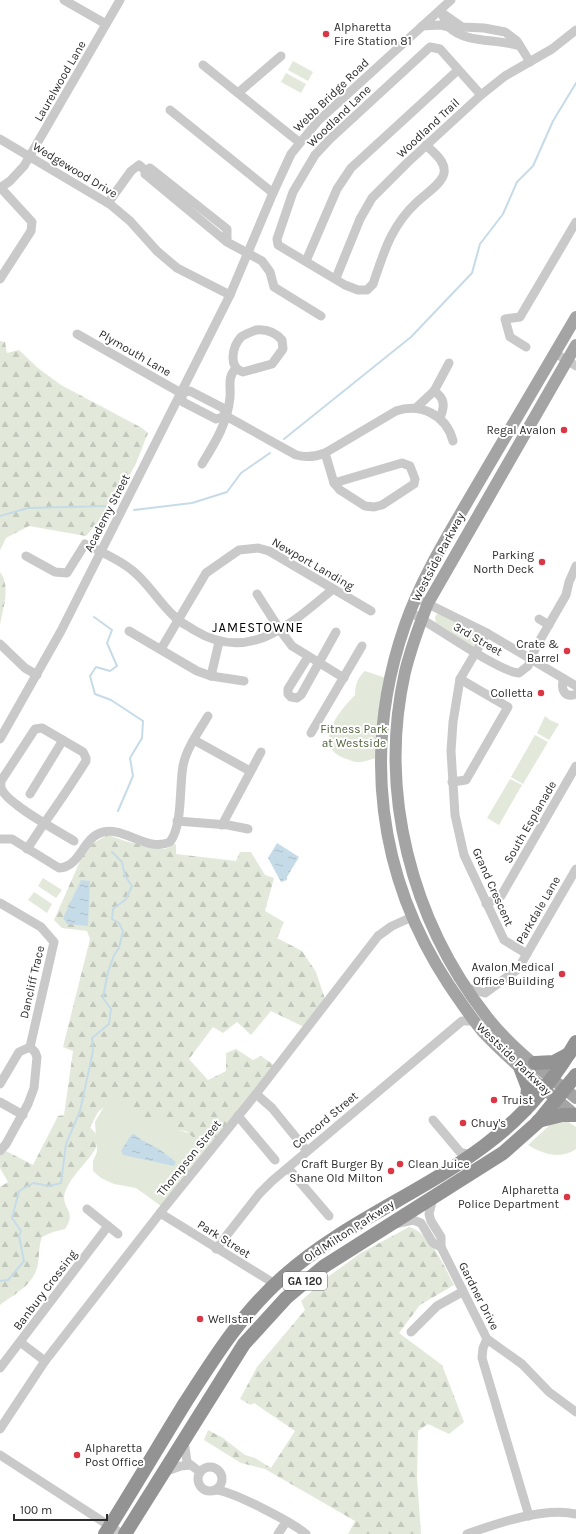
<svg xmlns="http://www.w3.org/2000/svg" width="576" height="1534" font-family="Karla,sans-serif">
<defs>
<pattern id="forest-firs" width="22" height="20" patternUnits="userSpaceOnUse"><rect width="22" height="20" fill="#e2e9da"/><path d="M5 1l3.5 6h-7zM16 11l3.5 6h-7z" fill="#c2c8bb"/></pattern>
<pattern id="water-ripples" width="26" height="14" patternUnits="userSpaceOnUse"><rect width="26" height="14" fill="#c6dbe8"/><path d="M2 4q2-2 4 0t4 0M15 11q2-2 4 0t4 0" fill="none" stroke="#aabcc7"/></pattern>
</defs>
<rect width="100%" height="100%" fill="#fff"/>
<g fill="#e2e9da">
<path d="M 293,61 L 313,72 L 308,81 L 288,70 Z"/>
<path d="M 286,73 L 306,84 L 301,93 L 281,82 Z"/>
<path d="M 440,613 L 480,636 L 473,647 L 436,624 L 435,617 L 437,614 Z"/>
<path d="M 365,671 L 386,678 L 377,758 C 371,759 362,763 355,762 C 352,761 347,759 344,758 C 311,745 340,710 355,695 C 355,685 358,677 365,671 Z"/>
<path d="M 545,716 L 550,720 L 559,724 L 549,740 L 537,733 Z"/>
<path d="M 535,735 L 548,742 L 523,784 L 511,777 Z"/>
<path d="M 510,779 L 522,785 L 499,825 L 487,818 Z"/>
<path d="M 43,878 L 62,890 L 56,898 L 38,886 Z"/>
<path d="M 34,892 L 52,904 L 47,913 L 28,900 Z"/>
<path d="M 115,1099 L 129,1102 L 172,1128 L 214,1141 L 161,1206 L 136,1188 L 114,1184 L 101,1178 L 93,1171 L 93,1161 L 97,1152 L 95,1122 L 108,1100 Z"/>
<path d="M 567,1121 L 576,1127 L 576,1149 C 561,1160 542,1154 528,1145 L 551,1124 Z"/>
</g>
<g fill="url(#forest-firs)">
<path d="M 0,341 L 5,342 L 7,353 L 19,350 L 38,368 L 61,385 L 142,428 L 148,433 C 143,444 140,455 135,465 C 123,491 105,514 86,536 L 29,526 L 6,538 L 0,550 Z"/>
<path d="M 0,572 C 11,586 3,609 0,625 Z"/>
<path d="M 108,835 L 128,842 L 165,849 L 176,844 L 176,854 L 236,861 L 240,852 L 251,852 L 265,875 L 274,878 L 265,911 L 284,922 L 277,938 L 302,951 L 316,972 L 325,999 L 304,1027 L 271,1011 L 251,1035 L 237,1022 L 223,1033 L 213,1027 L 189,1059 L 208,1080 L 226,1071 L 226,1053 L 236,1049 L 253,1060 L 261,1056 L 274,1065 L 214,1142 L 199,1136 L 195,1139 L 186,1131 L 167,1129 L 160,1121 L 144,1119 L 138,1110 L 131,1106 L 123,1107 L 118,1101 L 113,1100 L 98,1112 L 90,1127 L 98,1136 C 97,1141 97,1147 94,1151 C 85,1165 71,1176 65,1192 C 60,1209 78,1210 65,1229 L 53,1232 L 42,1237 C 38,1247 40,1258 37,1268 C 31,1287 14,1294 0,1305 L 0,1187 L 8,1182 L 0,1168 L 0,1156 L 6,1151 L 33,1165 L 58,1116 L 64,1115 L 73,1051 L 63,1047 L 90,939 L 87,931 L 62,928 L 54,920 L 84,852 L 95,842 Z"/>
<path d="M 409,1227 C 431,1233 444,1267 454,1285 L 420,1305 L 399,1333 L 442,1365 L 464,1422 L 449,1434 L 428,1424 L 418,1431 L 417,1478 L 421,1534 L 348,1534 L 355,1521 L 265,1469 L 241,1463 L 204,1440 L 208,1430 L 223,1438 L 245,1455 L 255,1458 L 271,1468 L 295,1431 L 254,1403 L 251,1405 L 240,1399 L 257,1367 L 305,1310 L 301,1301 L 329,1276 L 361,1253 Z"/>
</g>
<g fill="url(#water-ripples)">
<path d="M 277,843 L 299,857 L 287,877 L 287,880 L 281,882 L 268,858 Z"/>
<path d="M 81,880 L 90,881 L 88,926 L 67,924 L 63,918 Z"/>
<path d="M 134,1134 L 142,1140 L 159,1149 L 176,1162 L 174,1166 L 123,1155 L 121,1151 L 131,1135 Z"/>
</g>
<g fill="none" stroke-linecap="round" stroke-linejoin="round">
<g stroke="#c6dbe8" stroke-width="2">
<path d="M 284,439 L 411,337 L 472,273 L 480,244 L 503,214 L 517,182 L 533,166 L 553,121 L 576,83"/>
<path d="M 134,510 L 192,503 L 227,492 L 241,473 L 270,453"/>
<path d="M 0,516 L 28,508 L 109,506"/>
<path d="M 94,617 L 112,630 L 107,643 L 117,666 L 110,671 L 96,667 L 90,676 L 95,694 L 111,700 L 143,721 L 142,738 L 130,758 L 133,776 L 118,811"/>
<path d="M 0,1281 L 8,1280 L 24,1261 L 19,1236 L 21,1231 L 12,1218 L 19,1191 L 33,1183 L 49,1186 L 61,1183 L 66,1144 L 80,1111 L 93,1051 L 92,1038 L 109,1024 L 111,1009 L 103,998 L 108,972 L 114,955 L 119,948 L 123,931 L 119,923 L 112,919 L 113,909 L 126,899 L 132,886 L 125,876 L 122,862 L 112,852"/>
</g>
<g stroke="#c9c9c9" stroke-width="9">
<path d="M 64,0 L 106,24"/>
<path d="M 440,11 C 444,15 444,22 449,27 C 466,44 497,38 520,46"/>
<path d="M 442,13 L 462,27 L 484,28 L 505,32 L 517,41 L 530,62"/>
<path d="M 422,26 L 440,25 L 448,27"/>
<path d="M 203,65 L 299,142"/>
<path d="M 238,93 L 281,56"/>
<path d="M 170,110 L 273,193"/>
<path d="M 0,139 L 111,205 L 130,221 L 157,251 L 177,268 L 230,295"/>
<path d="M 426,145 C 433,152 446,161 444,173 C 442,184 425,194 417,202 C 391,226 384,252 373,284 L 367,290 L 358,290 L 345,285 L 278,245 L 277,239 L 293,192 L 315,155 L 330,139 L 430,47 L 440,49 L 481,95"/>
<path d="M 0,188 L 10,181 L 24,166 L 120,0"/>
<path d="M 108,203 L 131,171 L 139,165 L 147,172"/>
<path d="M 227,242 L 227,229 L 150,168 L 145,174 L 227,242 L 262,261 L 270,272 L 274,287 L 321,316"/>
<path d="M 306,261 L 337,189 L 351,168 L 458,70"/>
<path d="M 336,278 L 360,219 L 372,198 L 407,163 L 481,95 L 505,76 L 552,49 L 576,30"/>
<path d="M 0,279 L 31,231 L 32,222 L 0,187"/>
<path d="M 256,330 C 266,329 275,332 282,340 L 283,349 L 272,364 L 243,372 C 228,368 232,347 241,337 C 245,334 251,332 256,330 Z"/>
<path d="M 77,334 L 181,393"/>
<path d="M 526,347 L 510,337 L 505,319 L 520,317 L 576,222"/>
<path d="M 555,353 L 576,366"/>
<path d="M 434,391 C 445,398 445,406 440,418"/>
<path d="M 181,393 L 183,402 L 216,419 L 226,416 L 296,455 C 307,458 315,457 325,453 L 396,411 C 420,403 446,414 453,441"/>
<path d="M 181,393 L 190,391 L 223,408 L 226,416"/>
<path d="M 417,407 L 434,391 L 449,363"/>
<path d="M 325,453 L 334,483"/>
<path d="M 402,463 L 410,466 L 415,479 L 414,484 L 382,505 L 374,507 L 365,506 L 340,490 L 334,483 Z"/>
<path d="M 202,464 C 215,443 228,422 230,397 C 231,385 227,378 236,368"/>
<path d="M 26,556 L 55,572 L 67,573 L 85,544 C 101,552 119,559 133,571 C 149,584 160,604 176,618 C 181,623 188,626 194,630 C 249,664 291,624 333,589"/>
<path d="M 257,594 L 280,630 L 292,646 L 344,678"/>
<path d="M 416,598 L 487,633 L 576,686"/>
<path d="M 410,612 C 430,623 501,673 519,673 L 528,666 L 536,647 L 566,595 L 569,582 L 576,566"/>
<path d="M 539,619 L 549,625"/>
<path d="M 129,631 L 197,671 L 211,676 L 244,681"/>
<path d="M 487,633 L 460,679 L 453,722 L 451,751 L 455,815 L 464,855 L 504,940 L 527,954"/>
<path d="M 0,644 L 25,668 L 37,675"/>
<path d="M 161,649 L 206,573 L 239,550 L 258,548 L 269,551 L 371,611"/>
<path d="M 308,657 L 288,689 L 288,694 L 291,697 L 297,698 L 301,695 L 336,632"/>
<path d="M 211,676 L 219,642"/>
<path d="M 564,679 C 560,689 565,699 576,694"/>
<path d="M 311,733 L 362,646"/>
<path d="M 0,739 L 61,631 L 230,295 L 273,193 L 291,154 L 318,121 L 451,0"/>
<path d="M 194,740 L 250,771"/>
<path d="M 452,782 L 466,780 L 508,707 L 460,679"/>
<path d="M 30,794 L 63,740"/>
<path d="M 177,821 L 228,825 L 248,829"/>
<path d="M 222,825 L 261,752"/>
<path d="M 0,839 L 12,839 L 59,868 C 80,867 82,840 100,833 C 123,824 146,853 170,842 C 183,824 179,788 183,766 C 186,749 199,731 208,716"/>
<path d="M 27,849 L 43,825 C 58,804 72,783 86,761 L 86,758 L 83,752 L 42,728 L 35,729 L 1,781 C 1,785 0,787 2,790 C 9,805 58,831 74,841"/>
<path d="M 0,903 L 41,927 L 54,942 L 30,1047 L 19,1052 L 0,1084"/>
<path d="M 486,904 L 501,896 L 576,766"/>
<path d="M 467,988 L 485,993 L 518,969 L 576,869"/>
<path d="M 256,1094 L 272,1108 L 307,1151"/>
<path d="M 0,1102 L 23,1115"/>
<path d="M 238,1116 L 275,1160"/>
<path d="M 433,1120 L 460,1152 L 470,1155"/>
<path d="M 0,1151 L 6,1144 L 28,1104 L 34,1088 L 37,1057 L 35,1052 L 30,1047"/>
<path d="M 288,1168 L 329,1216"/>
<path d="M 433,1198 L 429,1214 L 431,1221 L 441,1237 L 441,1247 L 487,1339 L 522,1364 L 549,1392 L 576,1412"/>
<path d="M 87,1209 L 118,1234"/>
<path d="M 160,1213 L 275,1284"/>
<path d="M 395,1224 L 413,1220 L 421,1223 L 433,1243 L 441,1247"/>
<path d="M 216,1249 L 259,1194 L 272,1181 L 462,1021 L 474,1021"/>
<path d="M 411,1332 L 437,1306 L 462,1292"/>
<path d="M 487,1339 L 483,1348 L 482,1358 L 529,1516"/>
<path d="M 20,1342 L 45,1361"/>
<path d="M 0,1368 L 108,1226"/>
<path d="M 0,1429 L 45,1361 L 164,1208 L 256,1094 L 378,936 L 392,926 L 412,917"/>
<path d="M 184,1441 L 187,1462 L 200,1472"/>
<path d="M 0,1455 L 122,1534"/>
<circle cx="210" cy="1479" r="12"/>
<path d="M 164,1472 L 181,1466 L 190,1465"/>
<path d="M 215,1490 C 231,1490 293,1523 306,1534"/>
<path d="M 278,1534 L 286,1522"/>
<path d="M 467,1534 C 498,1523 544,1507 576,1514"/>
</g>
<g stroke="#a4a4a4" stroke-width="12">
<path d="M 576,317 C 543,374 509,430 476,487 C 450,532 422,576 405,625 C 362,749 377,876 449,985 C 460,1001 471,1018 484,1033 C 512,1063 545,1089 576,1116"/>
<path d="M 576,345 L 428,603 C 419,626 411,648 405,672 C 378,792 411,920 487,1017 C 511,1048 545,1073 576,1098"/>
</g>
<g stroke="#939393" stroke-width="14">
<path d="M 535,1063 L 554,1062 L 569,1054"/>
<path d="M 520,1067 L 528,1088 L 526,1109"/>
<path d="M 538,1121 L 562,1115 L 576,1115"/>
<path d="M 105,1534 C 132,1491 158,1447 185,1403 C 214,1358 242,1313 283,1277 C 343,1223 420,1194 484,1146 C 522,1118 552,1083 576,1042"/>
<path d="M 125,1534 L 244,1344 L 286,1298 L 323,1267 L 503,1153 L 538,1122 L 576,1075"/>
</g>
</g>
<g fill="#da3644" stroke="#fff" stroke-width="1.5">
<circle cx="326" cy="34" r="4"/>
<circle cx="564" cy="430" r="4"/>
<circle cx="542" cy="562" r="4"/>
<circle cx="567" cy="651" r="4"/>
<circle cx="541" cy="693" r="4"/>
<circle cx="562" cy="974" r="4"/>
<circle cx="494" cy="1100" r="4"/>
<circle cx="463" cy="1123" r="4"/>
<circle cx="400" cy="1164" r="4"/>
<circle cx="391" cy="1171" r="4"/>
<circle cx="567" cy="1197" r="4"/>
<circle cx="200" cy="1319" r="4"/>
<circle cx="77" cy="1455" r="4"/>
</g>
<g text-anchor="middle" stroke-width="4" stroke-linejoin="round" paint-order="stroke">
<rect fill="#fff" stroke="#6b6b6b" stroke-width="1" x="283" y="1272" width="44" height="18" rx="3"/>
<g font-size="11" font-weight="bold" fill="#2c2c2c">
<text x="305" y="1285">GA 120</text>
</g>
<g font-size="12" fill="#2c2c2c" stroke="#fff" text-anchor="end">
<text x="334" y="31" text-anchor="start">Alpharetta<tspan x="334" dy="14">Fire Station 81</tspan></text>
<text x="556" y="434">Regal Avalon</text>
<text x="534" y="559">Parking<tspan x="534" dy="14">North Deck</tspan></text>
<text x="559" y="648">Crate &amp;<tspan x="559" dy="14">Barrel</tspan></text>
<text x="533" y="697">Colletta</text>
<text x="554" y="971">Avalon Medical<tspan x="554" dy="14">Office Building</tspan></text>
<text x="502" y="1104" text-anchor="start">Truist</text>
<text x="471" y="1127" text-anchor="start">Chuy's</text>
<text x="383" y="1168">Craft Burger By<tspan x="383" dy="14">Shane Old Milton</tspan></text>
<text x="408" y="1168" text-anchor="start">Clean Juice</text>
<text x="559" y="1194">Alpharetta<tspan x="559" dy="14">Police Department</tspan></text>
<text x="208" y="1323" text-anchor="start">Wellstar</text>
<text x="85" y="1452" text-anchor="start">Alpharetta<tspan x="85" dy="14">Post Office</tspan></text>
</g>
<g font-size="12" fill="#2c2c2c" stroke="#fff">
<text transform="translate(60 81) rotate(-60)" y="4">Laurelwood Lane</text>
<text transform="translate(331 95) rotate(-44)" y="4">Webb Bridge Road</text>
<text transform="translate(339 116) rotate(-44)" y="4">Woodland Lane</text>
<text transform="translate(428 128) rotate(-43)" y="4">Woodland Trail</text>
<text transform="translate(75 170) rotate(31)" y="4">Wedgewood Drive</text>
<text transform="translate(135 353) rotate(30)" y="4">Plymouth Lane</text>
<text transform="translate(107 513) rotate(-63)" y="4">Academy Street</text>
<text transform="translate(438 557) rotate(-62)" y="4">Westside Parkway</text>
<text transform="translate(313 564) rotate(30)" y="4">Newport Landing</text>
<text transform="translate(478 639) rotate(30)" y="4">3rd Street</text>
<text transform="translate(530 822) rotate(-60)" y="4">South Esplanade</text>
<text transform="translate(493 887) rotate(66)" y="4">Grand Crescent</text>
<text transform="translate(538 910) rotate(-60)" y="4">Parkdale Lane</text>
<text transform="translate(32 982) rotate(-77)" y="4">Dancliff Trace</text>
<text transform="translate(514 1059) rotate(44)" y="4">Westside Parkway</text>
<text transform="translate(325 1120) rotate(-40)" y="4">Concord Street</text>
<text transform="translate(189 1158) rotate(-51)" y="4">Thompson Street</text>
<text transform="translate(349 1231) rotate(-33)" y="4">Old Milton Parkway</text>
<text transform="translate(224 1239) rotate(32)" y="4">Park Street</text>
<text transform="translate(45 1290) rotate(-53)" y="4">Banbury Crossing</text>
<text transform="translate(479 1296) rotate(63)" y="4">Gardner Drive</text>
</g>
<g font-size="12" fill="#4f643c" stroke="#fff">
<text x="354" y="733">Fitness Park<tspan x="354" dy="14">at Westside</tspan></text>
</g>
<g font-size="13" letter-spacing="1" fill="#000" stroke="#fff">
<text x="258" y="632">JAMESTOWNE</text>
</g>
</g>
<path d="M14 1514v6h93v-6" fill="none" stroke="#2c2c2c" stroke-width="2"/>
<text x="20" y="1514" font-size="12" fill="#2c2c2c" stroke="#ffffff" stroke-width="3" paint-order="stroke">100 m</text>
</svg>
